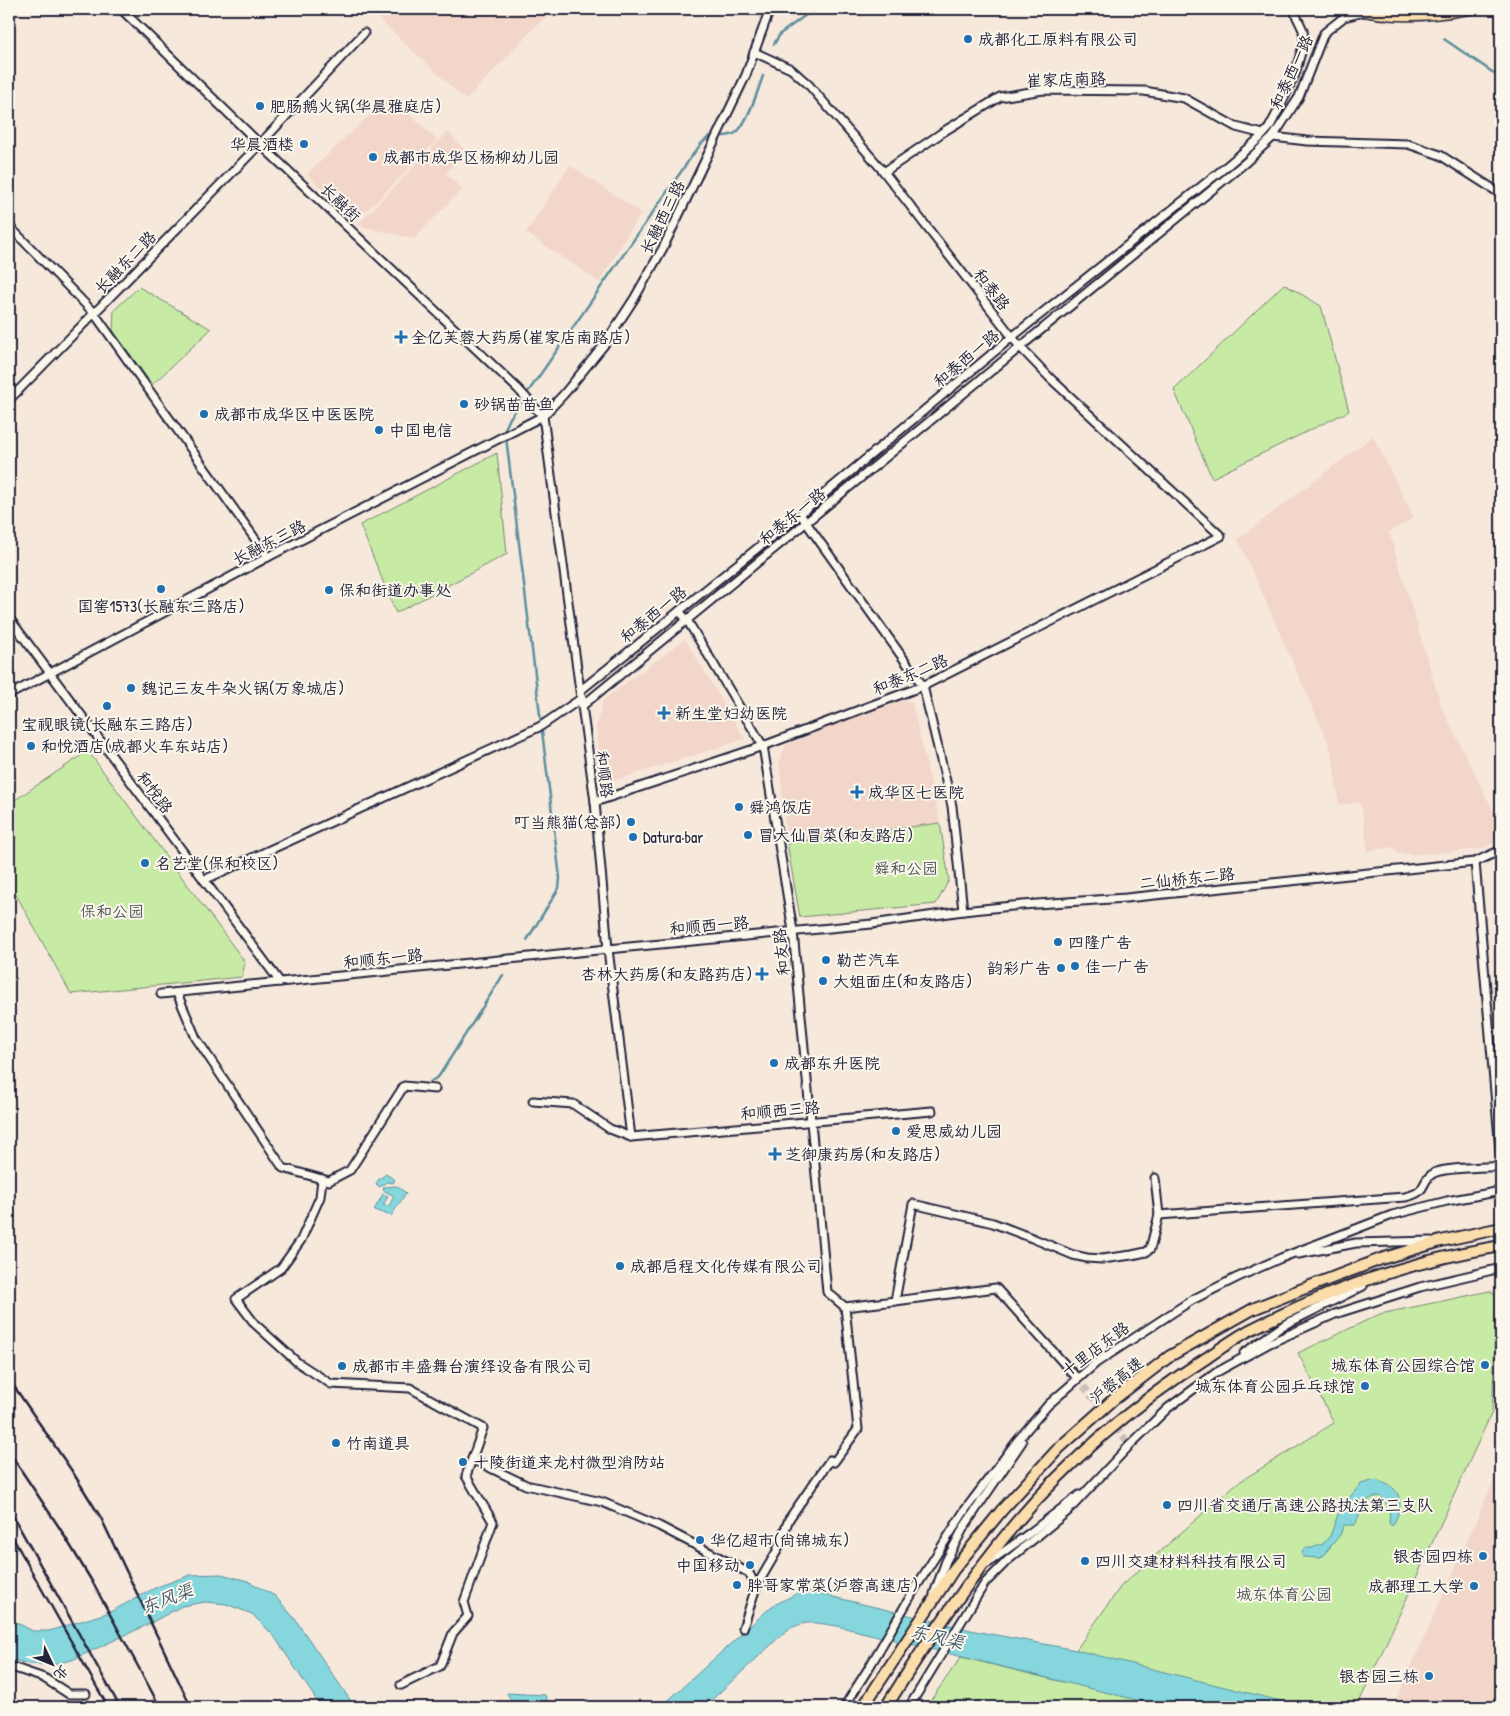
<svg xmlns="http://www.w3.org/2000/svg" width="1510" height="1716" font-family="'Patrick Hand','LXGW WenKai TC',sans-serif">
<rect width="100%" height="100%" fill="#f7e8dc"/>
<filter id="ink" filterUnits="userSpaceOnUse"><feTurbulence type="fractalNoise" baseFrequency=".02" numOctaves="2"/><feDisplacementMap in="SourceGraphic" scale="10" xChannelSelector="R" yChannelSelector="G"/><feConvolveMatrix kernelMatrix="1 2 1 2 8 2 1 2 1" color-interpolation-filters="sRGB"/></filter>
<g filter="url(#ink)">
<g fill="#f2d6c9">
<path d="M 368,9 L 552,9 L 466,100 Z"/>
<path d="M 390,96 L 437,140 L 378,200 L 354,220 L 307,174 Z"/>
<path d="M 448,132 L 466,151 L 446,173 L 462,189 L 414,239 L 357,225 Z"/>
<path d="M 570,165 L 641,213 L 599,282 L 526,233 Z"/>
<path d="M 1373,436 L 1414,518 L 1389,532 L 1442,708 L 1501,826 L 1501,841 L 1480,849 L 1426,854 L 1398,854 L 1393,847 L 1368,851 L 1362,810 L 1359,802 L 1339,805 L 1332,753 L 1328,742 L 1238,539 Z"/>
<path d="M 685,639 L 745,739 L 604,784 L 596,726 L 603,700 Z"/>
<path d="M 899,698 L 912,703 L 940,823 L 787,843 L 779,761 L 786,745 Z"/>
<path d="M 1501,1465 L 1501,1707 L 1393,1707 Z"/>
</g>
<g fill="#c7eba4" stroke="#748670">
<path d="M 1284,284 L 1321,306 L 1349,411 L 1212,478 L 1174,390 Z"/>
<path d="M 139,287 L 211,329 L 152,385 L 113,330 L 114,310 Z"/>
<path d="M 497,453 L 507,554 L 396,613 L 360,525 Z"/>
<path d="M 88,751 L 245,962 L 242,977 L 71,994 L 9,882 L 9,804 Z"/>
<path d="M 940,823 L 949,880 L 936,904 L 800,917 L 787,843 Z"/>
<path d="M 1490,1291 L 1497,1296 L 1492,1412 L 1357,1707 L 926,1707 L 961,1657 L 1063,1682 L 1076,1650 L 1121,1586 L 1236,1484 L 1334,1423 L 1298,1353 L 1380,1314 Z"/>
</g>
<g fill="#85d7dd" stroke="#5d8f9c">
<path d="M 386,1174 L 395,1180 L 393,1183 L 387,1182 L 380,1187 L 376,1184 L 379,1179 Z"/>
<path d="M 397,1186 L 406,1193 L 391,1216 L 374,1210 L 383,1194 L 388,1196 L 383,1205 L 389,1206 L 394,1196 L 383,1190 L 384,1187 Z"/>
<path d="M 1376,1480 C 1381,1482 1390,1485 1394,1489 C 1404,1498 1399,1517 1392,1526 L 1389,1523 C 1391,1511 1389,1504 1380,1496 C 1362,1498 1362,1511 1355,1525 L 1344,1525 L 1340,1535 L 1321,1558 L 1303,1557 L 1302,1552 L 1304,1548 L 1312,1548 L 1323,1544 L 1330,1536 L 1339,1512 L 1348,1499 L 1361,1484 Z"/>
<path d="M 221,1574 L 248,1581 L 275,1596 L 295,1619 L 355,1707 L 321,1707 L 274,1636 L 252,1614 L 226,1604 L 205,1602 L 182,1606 L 149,1624 L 72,1660 L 50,1665 L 29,1664 L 9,1659 L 9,1619 L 33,1631 L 49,1631 L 110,1612 L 157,1587 L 190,1575 Z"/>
<path d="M 804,1590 L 975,1631 L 1076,1650 L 1305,1707 L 1165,1707 L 837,1626 C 816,1623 805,1619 786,1631 L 704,1707 L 661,1707 L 772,1606 Z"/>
<path d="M 507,1693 L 545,1695 L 550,1707 L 514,1707 Z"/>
<path d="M 980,1701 L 988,1707 L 952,1707 L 956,1705 Z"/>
</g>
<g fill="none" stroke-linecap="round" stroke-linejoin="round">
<g stroke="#5d8f9c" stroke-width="2.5">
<path d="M 1444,39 L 1501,78"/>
<path d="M 774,44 L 780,34 L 814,9"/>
<path d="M 722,136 C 727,136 733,135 737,132 C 748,122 758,90 763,76"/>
<path d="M 527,940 L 559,888 L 560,878 L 505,429 L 510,418 L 694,153 L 702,143 L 710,136"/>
<path d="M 430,1082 L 439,1076 L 503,975"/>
</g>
<path stroke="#ccc0bc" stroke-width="7" stroke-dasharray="7 3.5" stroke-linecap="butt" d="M 1077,1378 L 1130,1445"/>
<g stroke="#22223b" stroke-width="11">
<g id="minor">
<path d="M 121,9 L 260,144 L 518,389 L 543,416"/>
<path d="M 1273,137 L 1307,141 L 1408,144 L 1440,155 L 1501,194"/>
<path d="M 884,172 L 946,130 L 1000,97 L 1043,90 L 1144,91 L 1184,98 L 1236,127 L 1263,134"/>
<path d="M 9,226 L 94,313 L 268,557"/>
<path d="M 9,400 L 260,144 L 364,33"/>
<path d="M 543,416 L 595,802 L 608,949 L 631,1137"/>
<path d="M 800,514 L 923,686 L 952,806 L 963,911"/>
<path d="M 679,611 L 687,620 L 763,746 L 793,931 L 827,1292 L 845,1307"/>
<path d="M 9,618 L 280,982"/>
<path d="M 581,690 L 800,514 L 1012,337 L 1222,170 L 1260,138 L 1269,128 L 1279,109 L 1295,74 L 1304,42 L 1303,30 L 1293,9"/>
<path d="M 9,695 L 268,557 L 543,416 L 564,394 L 604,345 L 634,299 L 663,248 L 746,75 L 770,9"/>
<path d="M 582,706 L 1246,162 L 1273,137 L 1299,97 L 1324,33 L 1344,17 L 1364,12"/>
<path d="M 595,802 L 763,746 L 923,686 L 1221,536 L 1050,378 L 1020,347 L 884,172 L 808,84 L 791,69 L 754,52"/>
<path d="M 1475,862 L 1501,1162"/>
<path d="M 204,880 L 541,726 L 582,698"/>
<path d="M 177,993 L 196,1038 L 283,1168 L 329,1181 L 350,1170 L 404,1086 L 435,1089"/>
<path d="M 161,994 L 608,949 L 872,924 L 963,911 L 1022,905 L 1126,898 L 1475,862 L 1501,850"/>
<path d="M 533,1101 L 573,1104 L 610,1129 L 631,1137 L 932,1111"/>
<path d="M 322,1179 L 320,1197 L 301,1240 L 281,1268 L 236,1299 L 255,1324 L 297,1362 L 331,1384 L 410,1388 L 483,1428 L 466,1476 L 493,1522 L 464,1602 L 468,1616 L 453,1633 L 440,1666 L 401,1685"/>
<path d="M 1159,1215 L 1405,1197 C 1430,1192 1419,1181 1434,1173 C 1447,1167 1485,1168 1501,1166"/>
<path d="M 1299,1254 L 1356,1243 L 1432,1241"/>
<path d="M 895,1301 L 996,1288 L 1077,1378"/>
<path d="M 1244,1353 L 1284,1325 L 1363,1286"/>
<path d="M 472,1459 L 526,1485 L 602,1502 L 659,1526 L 749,1573 L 756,1587"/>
<path d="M 988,1563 L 1031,1532 L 1079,1495"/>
<path d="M 934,1594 L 946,1561 L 964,1527 L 1022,1442"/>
<path d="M 743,1628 L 756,1587 L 777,1551 L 789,1519 L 830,1460 L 834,1462 L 858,1429 L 845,1307 L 895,1301 L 913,1204 L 993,1223 L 1032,1238 L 1073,1255 L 1087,1258 L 1102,1259 L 1132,1255 L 1146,1252 L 1150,1249 L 1159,1215 L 1155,1178"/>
<path d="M 9,1666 L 44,1678 L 69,1694 L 86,1694"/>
<path d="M 844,1707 L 870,1666 L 916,1587 L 965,1510 L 1017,1441 L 1048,1405 L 1096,1363 L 1192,1300 L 1236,1278 L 1281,1258 L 1392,1215 L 1447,1201 L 1501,1191"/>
<path d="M 909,1707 L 985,1583 L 1007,1561 L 1068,1511 L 1130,1445 L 1168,1408 L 1217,1372 L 1270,1343 L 1335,1314 L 1420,1287 L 1501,1268"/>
</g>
</g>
<g stroke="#22223b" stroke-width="12">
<path id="major" d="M 1355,9 C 1392,20 1434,16 1471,9"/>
</g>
<g stroke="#22223b" stroke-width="14">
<g id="highway">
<path d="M 863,1707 L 954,1569 L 1002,1510 L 1059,1448 L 1113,1400 L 1170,1356 L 1253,1309 L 1295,1292 L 1381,1259 L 1441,1241 L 1501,1228"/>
<path d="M 886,1707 C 925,1644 967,1582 1015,1524 C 1070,1459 1136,1403 1208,1357 C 1221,1348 1234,1339 1248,1331 C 1326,1291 1414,1260 1501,1246"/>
</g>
</g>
<use href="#minor" stroke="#fbf7ec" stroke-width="7"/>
<use href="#major" stroke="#fbddab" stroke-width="9"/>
<use href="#highway" stroke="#fbddab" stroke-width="10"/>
<g stroke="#22223b" stroke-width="2.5">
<path d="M 9,1379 L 72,1471 L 101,1518 L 191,1707"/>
<path d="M 9,1452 L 59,1527 L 93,1583 L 160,1707"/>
<path d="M 9,1509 L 120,1707"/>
<path d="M 9,1531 L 108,1707"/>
</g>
</g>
</g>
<g fill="#1f6fb2" stroke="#fbf7ec" stroke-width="2">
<circle cx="968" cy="39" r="5"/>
<circle cx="260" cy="106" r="5"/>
<circle cx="304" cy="144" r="5"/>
<circle cx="373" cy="157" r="5"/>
<path d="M398.5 329.5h5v5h5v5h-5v5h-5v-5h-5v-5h5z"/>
<circle cx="464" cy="404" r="5"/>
<circle cx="204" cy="414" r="5"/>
<circle cx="379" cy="430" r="5"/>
<circle cx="161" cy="589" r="5"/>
<circle cx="329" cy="590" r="5"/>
<circle cx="131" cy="688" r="5"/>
<circle cx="107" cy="706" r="5"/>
<path d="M661.5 705.5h5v5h5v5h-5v5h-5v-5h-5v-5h5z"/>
<circle cx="31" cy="746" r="5"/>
<path d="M854.5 784.5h5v5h5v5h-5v5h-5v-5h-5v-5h5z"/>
<circle cx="739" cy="807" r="5"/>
<circle cx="631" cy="822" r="5"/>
<circle cx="748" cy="835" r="5"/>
<circle cx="633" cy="837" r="5"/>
<circle cx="145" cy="863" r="5"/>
<circle cx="1058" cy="942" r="5"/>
<circle cx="826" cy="960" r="5"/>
<circle cx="1075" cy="966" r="5"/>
<circle cx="1061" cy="968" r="5"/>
<path d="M759.5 966.5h5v5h5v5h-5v5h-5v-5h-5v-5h5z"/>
<circle cx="823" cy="981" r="5"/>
<circle cx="774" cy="1063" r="5"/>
<circle cx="896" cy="1131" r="5"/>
<path d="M772.5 1146.5h5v5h5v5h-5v5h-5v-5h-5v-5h5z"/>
<circle cx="620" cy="1266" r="5"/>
<circle cx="1485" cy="1365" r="5"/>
<circle cx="342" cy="1366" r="5"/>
<circle cx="1365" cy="1386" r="5"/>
<circle cx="336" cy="1443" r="5"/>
<circle cx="463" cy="1462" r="5"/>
<circle cx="1167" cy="1505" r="5"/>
<circle cx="700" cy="1540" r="5"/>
<circle cx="1483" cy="1556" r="5"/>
<circle cx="1085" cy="1561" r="5"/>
<circle cx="750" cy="1565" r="5"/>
<circle cx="737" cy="1585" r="5"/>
<circle cx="1474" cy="1586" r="5"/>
<circle cx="1429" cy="1676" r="5"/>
</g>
<g text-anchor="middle" stroke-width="4" stroke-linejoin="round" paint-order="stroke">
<g font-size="16" fill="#22223b" stroke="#fbf7ec" text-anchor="start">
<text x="978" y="45">成都化工原料有限公司</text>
<text x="270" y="112">肥肠鹅火锅(华晨雅庭店)</text>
<text x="294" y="150" text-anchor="end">华晨酒楼</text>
<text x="383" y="163">成都市成华区杨柳幼儿园</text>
<text x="411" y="343">全亿芙蓉大药房(崔家店南路店)</text>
<text x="474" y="410">砂锅苗苗鱼</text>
<text x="214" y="420">成都市成华区中医医院</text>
<text x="389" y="436">中国电信</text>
<text x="339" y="596">保和街道办事处</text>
<text x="161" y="612" text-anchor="middle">国窖1573(长融东三路店)</text>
<text x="141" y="694">魏记三友牛杂火锅(万象城店)</text>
<text x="675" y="719">新生堂妇幼医院</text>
<text x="107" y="730" text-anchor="middle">宝视眼镜(长融东三路店)</text>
<text x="41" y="752">和悦酒店(成都火车东站店)</text>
<text x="868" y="798">成华区七医院</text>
<text x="749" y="813">舜鸿饭店</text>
<text x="621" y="828" text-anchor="end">叮当熊猫(总部)</text>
<text x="758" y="841">冒大仙冒菜(和友路店)</text>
<text x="643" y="843">Datura·bar</text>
<text x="155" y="869">名艺堂(保和校区)</text>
<text x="1068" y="948">四隆广告</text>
<text x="836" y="966">勒芒汽车</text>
<text x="1085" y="972">佳一广告</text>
<text x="1051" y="974" text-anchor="end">韵彩广告</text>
<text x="752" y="980" text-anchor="end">杏林大药房(和友路药店)</text>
<text x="833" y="987">大姐面庄(和友路店)</text>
<text x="784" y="1069">成都东升医院</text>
<text x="906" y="1137">爱思威幼儿园</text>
<text x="785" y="1160">芝御康药房(和友路店)</text>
<text x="630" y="1272">成都启程文化传媒有限公司</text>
<text x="1475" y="1371" text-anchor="end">城东体育公园综合馆</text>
<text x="352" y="1372">成都市丰盛舞台演绎设备有限公司</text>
<text x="1355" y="1392" text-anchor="end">城东体育公园乒乓球馆</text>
<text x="346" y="1449">竹南道具</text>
<text x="473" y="1468">十陵街道来龙村微型消防站</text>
<text x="1177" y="1511">四川省交通厅高速公路执法第三支队</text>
<text x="710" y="1546">华亿超市(尚锦城东)</text>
<text x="1473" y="1562" text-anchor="end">银杏园四栋</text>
<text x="1095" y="1567">四川交建材料科技有限公司</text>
<text x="740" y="1571" text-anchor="end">中国移动</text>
<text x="747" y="1591">胖哥家常菜(沪蓉高速店)</text>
<text x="1464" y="1592" text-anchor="end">成都理工大学</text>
<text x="1419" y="1682" text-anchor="end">银杏园三栋</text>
</g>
<g font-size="16" fill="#22223b" stroke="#fbf7ec">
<text transform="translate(1291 72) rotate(-65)" y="6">和泰西一路</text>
<text transform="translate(1066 79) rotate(-2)" y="6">崔家店南路</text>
<text transform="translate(341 202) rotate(44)" y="6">长融街</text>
<text transform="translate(662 217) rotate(-64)" y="6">长融西三路</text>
<text transform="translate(125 262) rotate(-46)" y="6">长融东二路</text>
<text transform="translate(992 289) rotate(52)" y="6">和泰路</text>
<text transform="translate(966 358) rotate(-40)" y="6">和泰西一路</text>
<text transform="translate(792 516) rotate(-39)" y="6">和泰东一路</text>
<text transform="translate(269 542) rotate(-27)" y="6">长融东三路</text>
<text transform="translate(653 614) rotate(-39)" y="6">和泰西一路</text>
<text transform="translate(910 674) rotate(-23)" y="6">和泰东二路</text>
<text transform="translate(605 774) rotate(83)" y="6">和顺路</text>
<text transform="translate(155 792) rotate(53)" y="6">和悦路</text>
<text transform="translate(1187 878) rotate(-6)" y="6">二仙桥东二路</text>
<text transform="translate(709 925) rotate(-5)" y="6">和顺西一路</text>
<text transform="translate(781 952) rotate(-96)" y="6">和友路</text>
<text transform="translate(383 958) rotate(-6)" y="6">和顺东一路</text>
<text transform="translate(780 1110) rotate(-5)" y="6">和顺西三路</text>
<text transform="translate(1095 1349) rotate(-37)" y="6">十里店东路</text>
<text transform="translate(1116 1380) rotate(-39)" y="6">沪蓉高速</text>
</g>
<g font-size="16" fill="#4b5455" stroke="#fbf7ec">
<text x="906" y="874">舜和公园</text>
<text x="112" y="917">保和公园</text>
<text x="1284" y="1600">城东体育公园</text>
</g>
<g font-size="18" font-style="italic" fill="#40586c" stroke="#fbf7ec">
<text transform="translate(167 1599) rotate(-21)" y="6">东风渠</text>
<text transform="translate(937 1637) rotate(14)" y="6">东风渠</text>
</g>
</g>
<rect width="1510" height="1716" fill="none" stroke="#fbf7ec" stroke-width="30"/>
<rect x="15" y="15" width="1480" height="1686" fill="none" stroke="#22223b" stroke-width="2" filter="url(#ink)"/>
<g transform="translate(52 1664) rotate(133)" stroke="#fbf7ec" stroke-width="4" paint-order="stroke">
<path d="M0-4L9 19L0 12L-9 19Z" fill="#22223b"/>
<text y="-8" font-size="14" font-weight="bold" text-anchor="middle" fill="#22223b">北</text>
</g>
</svg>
